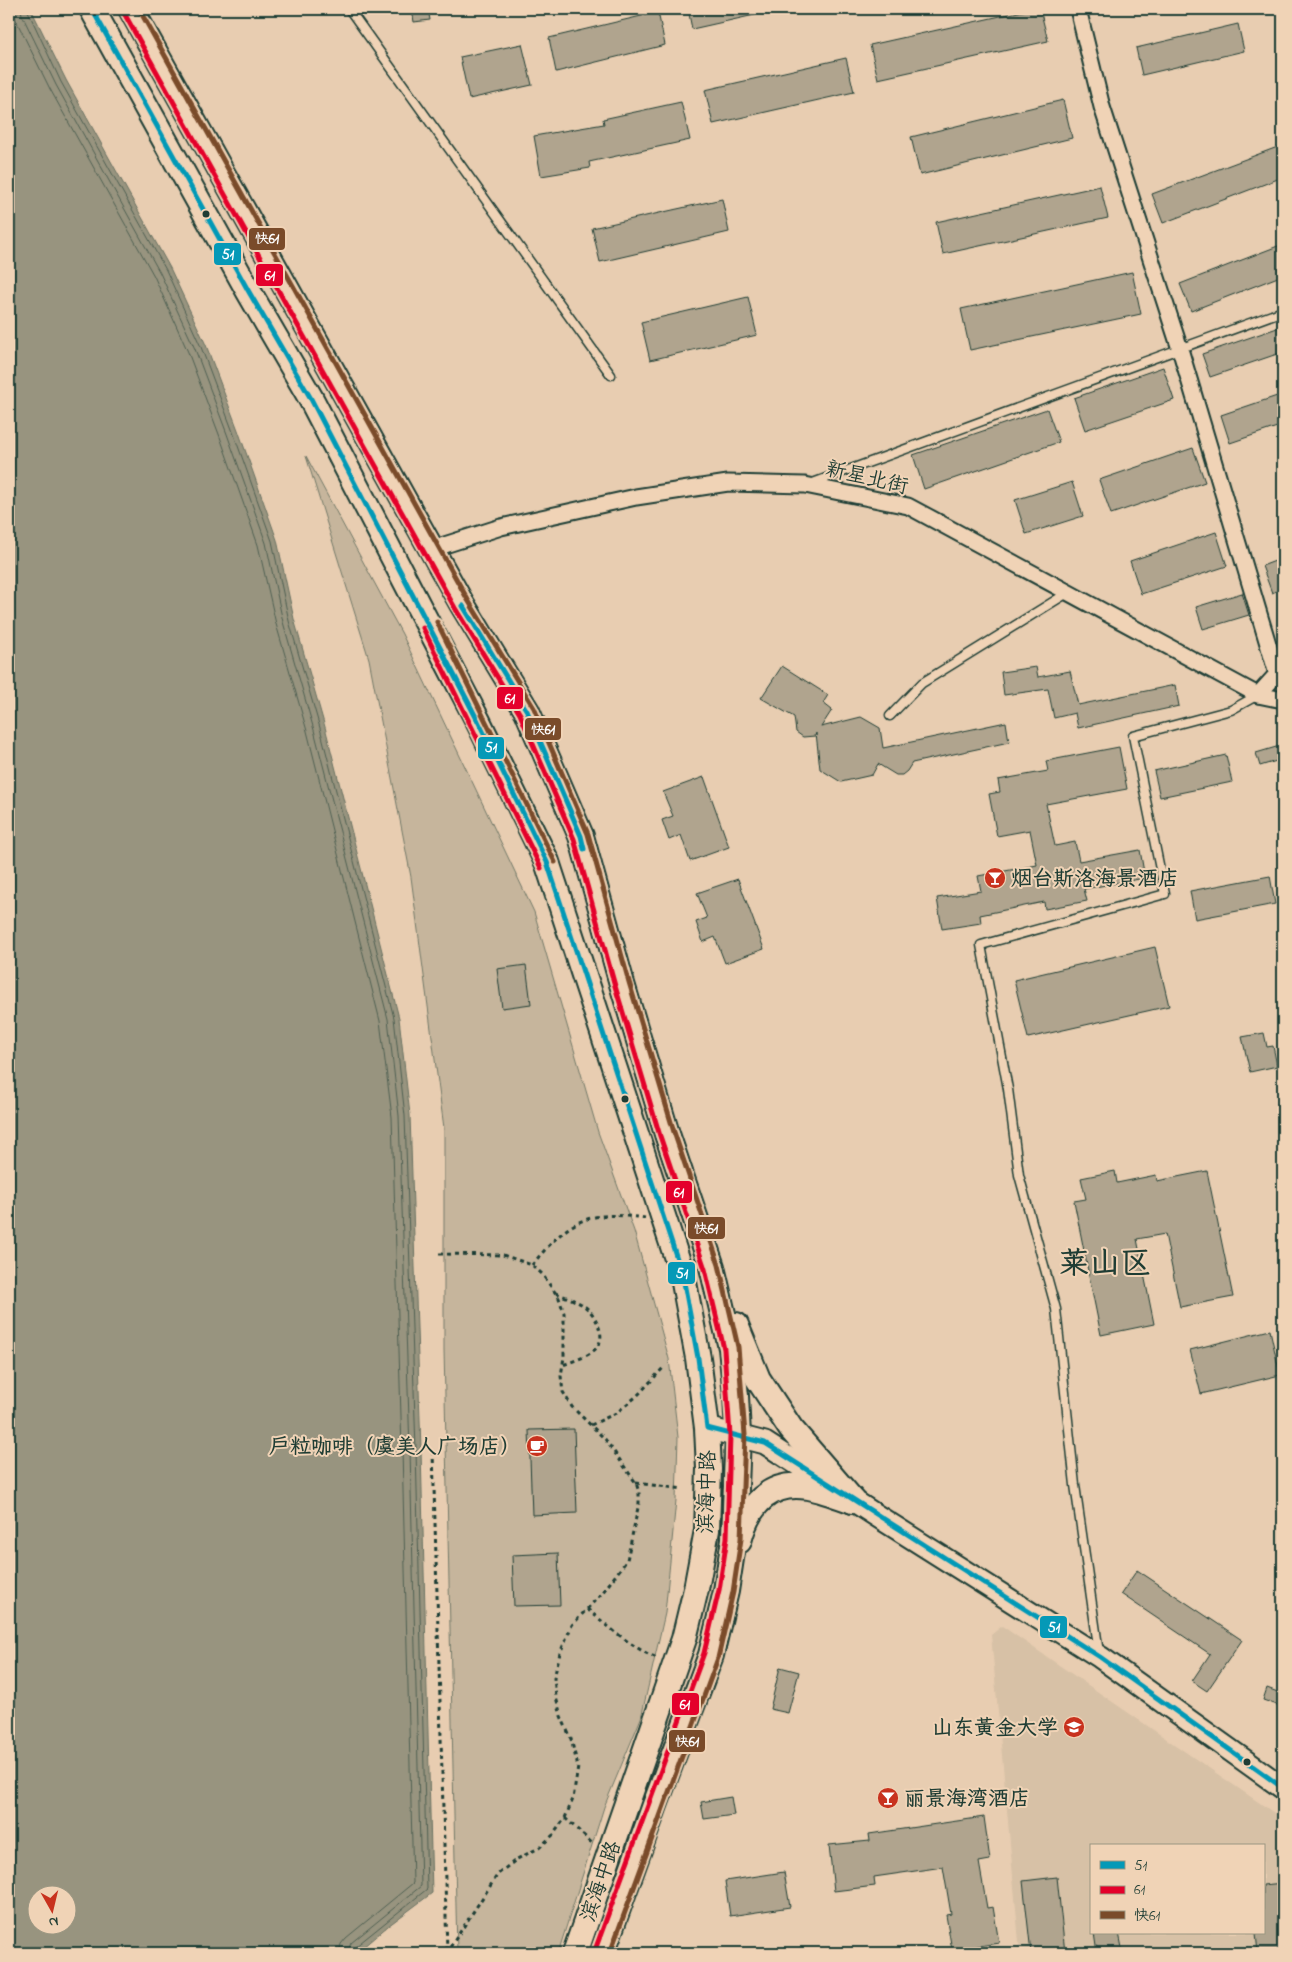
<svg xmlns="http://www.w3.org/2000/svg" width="1292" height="1962" font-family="'Indie Flower','LXGW WenKai TC',sans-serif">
<rect width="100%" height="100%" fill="#e8cdb1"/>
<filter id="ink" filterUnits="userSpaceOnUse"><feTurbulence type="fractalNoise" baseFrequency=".02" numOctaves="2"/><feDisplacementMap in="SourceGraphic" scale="10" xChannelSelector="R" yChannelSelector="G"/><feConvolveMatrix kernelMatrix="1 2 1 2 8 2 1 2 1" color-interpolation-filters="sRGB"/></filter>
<g filter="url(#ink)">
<path fill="#d7c1a6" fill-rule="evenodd" d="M 1002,1626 L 1283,1819 L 1283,1953 L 1020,1953 L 991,1635 ZM 1091,1846 L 1263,1846 L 1263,1933 L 1091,1933 Z"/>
<path fill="#c6b59c" stroke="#727968" d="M 306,456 L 402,634 L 534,912 L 598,1132 L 634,1231 L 669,1359 L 678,1437 L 676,1500 L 665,1613 L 641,1718 L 604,1807 L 558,1953 L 457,1953 L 444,1349 L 444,1128 L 411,877 L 369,659 Z"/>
<path fill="#98947f" stroke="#687161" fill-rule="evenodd" d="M 9,9 L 31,9 L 66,80 L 170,268 L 206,345 L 238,430 L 277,540 L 294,619 L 325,727 L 399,1018 L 410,1115 L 421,1450 L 432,1893 L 388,1926 L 356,1953 L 9,1953 ZM 38,1894 L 68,1894 L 68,1924 L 38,1924 Z"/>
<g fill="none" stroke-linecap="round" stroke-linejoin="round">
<g stroke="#4f6052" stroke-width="1">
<path d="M 13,9 L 15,18 L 50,89 L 154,276 L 188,352 L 220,437 L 258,545 L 276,624 L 307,731 L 380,1021 L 392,1117 L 402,1450 L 413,1883 L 346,1938 L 341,1944 L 339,1953"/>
<path d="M 21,9 L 22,15 L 56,85 L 160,273 L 195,349 L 227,434 L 266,543 L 283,622 L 314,730 L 388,1019 L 399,1116 L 410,1450 L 421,1886 L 351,1943 L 347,1953"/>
<path d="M 27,9 L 61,82 L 166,270 L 201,347 L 233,432 L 272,541 L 289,621 L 320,728 L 394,1018 L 405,1116 L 416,1450 L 427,1889 L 355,1947 L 353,1953"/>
</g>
</g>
<g fill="#b0a48e" stroke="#1f3d34">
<path d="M 412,9 L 428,9 L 430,20 L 414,22 Z"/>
<path d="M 688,9 L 758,9 L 759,14 L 692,29 Z"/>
<path d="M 1032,9 L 1040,9 L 1048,41 L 878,79 L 870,45 Z"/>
<path d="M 658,12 L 665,45 L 556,72 L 549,38 Z"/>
<path d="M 1238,24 L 1244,51 L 1142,75 L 1136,48 Z"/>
<path d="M 522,44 L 532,85 L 469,99 L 460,57 Z"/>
<path d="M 846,58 L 854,92 L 713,124 L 705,90 Z"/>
<path d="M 1063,100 L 1072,138 L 920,175 L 911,137 Z"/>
<path d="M 681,102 L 690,140 L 589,162 L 590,168 L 541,176 L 534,136 L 604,124 L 603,119 Z"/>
<path d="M 1283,145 L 1283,177 L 1163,223 L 1152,194 Z"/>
<path d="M 1100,186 L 1108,218 L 943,254 L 936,222 Z"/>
<path d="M 722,199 L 729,232 L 600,262 L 592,228 Z"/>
<path d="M 1283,244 L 1283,275 L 1191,311 L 1180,284 Z"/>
<path d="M 1132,272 L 1141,314 L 970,350 L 961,309 Z"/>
<path d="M 748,297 L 757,335 L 650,360 L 641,322 Z"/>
<path d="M 1283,326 L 1283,352 L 1210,377 L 1202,354 Z"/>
<path d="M 1163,367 L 1174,400 L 1085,430 L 1074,398 Z"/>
<path d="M 1283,394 L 1283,425 L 1230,443 L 1221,415 Z"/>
<path d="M 1047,409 L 1059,442 L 924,489 L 913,455 Z"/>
<path d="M 1193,448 L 1205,482 L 1111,514 L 1099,480 Z"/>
<path d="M 1072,482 L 1083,516 L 1026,534 L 1015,500 Z"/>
<path d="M 1216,532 L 1227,566 L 1141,594 L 1130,561 Z"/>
<path d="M 1283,558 L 1283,588 L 1272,593 L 1262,566 Z"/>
<path d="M 1242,593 L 1249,615 L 1203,629 L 1196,607 Z"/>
<path d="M 782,666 L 828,695 L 823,703 L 832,710 L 821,727 L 861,717 L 880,728 L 883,748 L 1006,722 L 1009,742 L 912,763 L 907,771 L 902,775 L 896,775 L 878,764 L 872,775 L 841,782 L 820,769 L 816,733 L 815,736 L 803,737 L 796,732 L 794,717 L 761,698 Z"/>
<path d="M 1036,667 L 1038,677 L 1070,671 L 1078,705 L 1175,685 L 1179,706 L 1078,728 L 1075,713 L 1054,718 L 1048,689 L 1004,695 L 1001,672 Z"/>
<path d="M 1283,745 L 1283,759 L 1260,766 L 1256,753 Z"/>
<path d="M 1119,747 L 1127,789 L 1046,804 L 1055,846 L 1075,842 L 1079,861 L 1140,850 L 1145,878 L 1084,889 L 1087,901 L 1045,909 L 1044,902 L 980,915 L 981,923 L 942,929 L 937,898 L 981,891 L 978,876 L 1037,865 L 1030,830 L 997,836 L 989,794 L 1000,792 L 998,780 L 1048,771 L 1046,761 Z"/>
<path d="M 1226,755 L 1232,782 L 1160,797 L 1154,771 Z"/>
<path d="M 704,777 L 729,847 L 690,861 L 681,835 L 669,840 L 662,820 L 673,816 L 663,792 Z"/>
<path d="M 1270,876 L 1275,904 L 1195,919 L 1190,891 Z"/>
<path d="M 738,879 L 764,949 L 725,963 L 715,937 L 703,942 L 696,922 L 707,918 L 697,893 Z"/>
<path d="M 1155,947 L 1169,1006 L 1028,1038 L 1014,980 Z"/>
<path d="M 526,965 L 531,1004 L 502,1008 L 497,969 Z"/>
<path d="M 1264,1033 L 1267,1047 L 1273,1046 L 1277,1066 L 1250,1072 L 1242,1037 Z"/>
<path d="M 1115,1171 L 1117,1183 L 1156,1175 L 1157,1181 L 1207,1171 L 1233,1297 L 1180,1307 L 1165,1234 L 1137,1239 L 1154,1324 L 1101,1335 L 1074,1201 L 1086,1199 L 1081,1178 Z"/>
<path d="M 1270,1330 L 1280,1375 L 1201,1394 L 1190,1350 Z"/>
<path d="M 574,1429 L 577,1513 L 532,1515 L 529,1430 Z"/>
<path d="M 558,1553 L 560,1605 L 514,1606 L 512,1555 Z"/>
<path d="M 1137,1570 L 1242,1640 L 1207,1691 L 1192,1681 L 1210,1654 L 1121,1594 Z"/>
<path d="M 780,1667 L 799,1672 L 788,1713 L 770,1709 Z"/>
<path d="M 1267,1688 L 1283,1694 L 1283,1707 L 1263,1700 Z"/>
<path d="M 731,1797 L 734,1815 L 704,1819 L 701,1802 Z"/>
<path d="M 984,1817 L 990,1860 L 979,1862 L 987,1908 L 993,1907 L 999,1943 L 952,1950 L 946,1915 L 951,1914 L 943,1867 L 874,1877 L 875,1886 L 834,1891 L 829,1845 L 870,1841 L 869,1834 Z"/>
<path d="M 784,1872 L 790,1907 L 730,1916 L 725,1881 Z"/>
<path d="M 1057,1877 L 1065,1953 L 1031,1953 L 1023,1881 Z"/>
<path d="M 1283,1883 L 1283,1953 L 1258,1953 L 1256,1933 L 1263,1933 L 1263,1885 Z"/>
<path d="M 1094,1933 L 1119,1933 L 1123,1953 L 1097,1953 Z"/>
</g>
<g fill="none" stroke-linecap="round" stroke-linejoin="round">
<g stroke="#1f3d34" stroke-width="11">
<g id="lane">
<path d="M 349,9 L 611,375"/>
<path d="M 810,484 L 1283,311"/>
<path d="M 890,716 L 922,683 L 1069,592"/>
<path d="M 1099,1653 L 1075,1485 L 1056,1309 L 1019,1175 L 1008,1089 L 981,945 L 1165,894 L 1133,736 L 1231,710 L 1258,695"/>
</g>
</g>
<g stroke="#1f3d34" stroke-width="19">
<g id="street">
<path d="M 1078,9 L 1102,107 L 1180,349 L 1277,674 L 1258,695"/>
<path d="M 432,549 L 501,527 L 636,497 L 728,483 L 805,485 L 908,506 L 1258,695 L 1283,700"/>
</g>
</g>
<g stroke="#1f3d34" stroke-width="25">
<path id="secondary" d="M 707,1428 L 765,1443 L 874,1514 L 1100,1657 L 1283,1788"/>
</g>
<g stroke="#1f3d34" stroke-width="28">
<g id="primary">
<path d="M 92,9 L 249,292 L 310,397 L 478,721 L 547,862 L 683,1277 L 698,1358 L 707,1428 L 709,1469 L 707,1530 L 696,1589 L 684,1639 L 575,1953"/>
<path d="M 131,9 L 462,604 L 527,711 L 581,836 L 622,984 L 667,1134 L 712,1267 L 731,1348 L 736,1396 L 738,1435 L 734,1539 L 726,1591 L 711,1655 L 655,1805 L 602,1953"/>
<path d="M 736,1325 L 758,1379 L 791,1429 L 853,1501"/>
<path d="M 739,1541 C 748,1506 769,1480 808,1487 C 823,1490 839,1496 853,1501"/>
</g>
</g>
<g stroke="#1f3d34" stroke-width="3" stroke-dasharray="4 4" stroke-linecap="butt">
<path d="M 439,1254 L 503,1255 L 532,1265 L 542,1274 L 559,1298 L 564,1313 L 564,1357 L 561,1376 L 563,1392 L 572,1407 L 605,1439 L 636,1483 L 639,1492 L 639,1503 L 627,1560 L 603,1592 L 572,1625 L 560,1653 L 554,1678 L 556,1697 L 561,1716 L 571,1739 L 578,1767 L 573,1799 L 565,1818 L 553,1835 L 539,1848 L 517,1859 L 498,1874 L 447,1952"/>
<path d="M 532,1265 C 569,1220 586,1210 645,1218"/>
<path d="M 556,1293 C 565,1297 576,1300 584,1306 C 590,1310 596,1318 598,1325 C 610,1351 581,1358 563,1365"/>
<path d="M 591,1425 L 616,1413 L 637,1396 L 664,1367"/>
<path d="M 433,1451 L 447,1952"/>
<path d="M 636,1483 L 683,1489"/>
<path d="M 587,1609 C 610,1627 630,1647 657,1658"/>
<path d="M 565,1818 L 594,1845"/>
</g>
<use href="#lane" stroke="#f0d3b6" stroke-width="8"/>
<use href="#street" stroke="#f0d3b6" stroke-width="15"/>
<use href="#secondary" stroke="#f0d3b6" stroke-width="21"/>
<use href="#primary" stroke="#f0d3b6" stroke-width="24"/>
<g stroke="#f0d3b6" stroke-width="9">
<g id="bus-1">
<path d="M 92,9 L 249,292 L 310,397 L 478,721 L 547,862 L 683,1277 L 698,1358 L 707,1428 L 765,1443 L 1100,1657 L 1283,1788"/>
<path d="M 463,606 L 527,711 L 581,836 L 584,849"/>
</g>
</g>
<g stroke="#f0d3b6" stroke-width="9">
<g id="bus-2">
<path d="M 124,13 L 455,608 L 520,714 L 574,839 L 615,986 L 660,1136 L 705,1269 L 724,1349 L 730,1435 L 727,1538 L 719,1590 L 704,1653 L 595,1950"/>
<path d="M 423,628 L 541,868"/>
</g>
</g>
<g stroke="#f0d3b6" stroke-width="9">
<g id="bus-3">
<path d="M 139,9 L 468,600 L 534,708 L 588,834 L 629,982 L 674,1132 L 719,1265 L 738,1347 L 745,1435 L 741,1539 L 733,1592 L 718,1658 L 610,1953"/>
<path d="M 437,622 L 555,862"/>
</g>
</g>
<use href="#bus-1" stroke="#0599b7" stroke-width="5"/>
<use href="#bus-2" stroke="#e4002b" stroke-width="5"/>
<use href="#bus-3" stroke="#7a4b2a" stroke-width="5"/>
</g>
</g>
<defs>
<g id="bar-disc" transform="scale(1.125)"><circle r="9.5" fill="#c8321e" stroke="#f0d3b6"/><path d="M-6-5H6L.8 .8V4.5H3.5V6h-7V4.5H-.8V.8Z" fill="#fff"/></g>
<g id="cafe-disc" transform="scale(1.125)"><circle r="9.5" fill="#c8321e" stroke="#f0d3b6"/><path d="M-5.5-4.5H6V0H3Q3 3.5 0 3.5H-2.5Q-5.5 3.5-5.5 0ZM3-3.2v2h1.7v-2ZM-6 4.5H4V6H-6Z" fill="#fff"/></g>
<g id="school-disc" transform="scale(1.125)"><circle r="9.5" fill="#c8321e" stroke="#f0d3b6"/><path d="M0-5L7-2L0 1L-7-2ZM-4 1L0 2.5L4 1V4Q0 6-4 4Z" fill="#fff"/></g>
</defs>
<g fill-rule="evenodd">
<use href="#bar-disc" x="995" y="878"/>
<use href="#cafe-disc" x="537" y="1446"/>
<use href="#school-disc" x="1074" y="1727"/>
<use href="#bar-disc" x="888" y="1798"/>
</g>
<g fill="#1f3d34" stroke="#f0d3b6" stroke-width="2">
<circle cx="206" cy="214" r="4.5"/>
<circle cx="625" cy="1099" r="4.5"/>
<circle cx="1247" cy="1762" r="4.5"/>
</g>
<g text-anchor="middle" stroke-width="4" stroke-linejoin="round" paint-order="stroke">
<g font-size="21" fill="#1f3d34" stroke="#f0d3b6">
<text transform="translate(867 477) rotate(13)" y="7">新星北街</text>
<text transform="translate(706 1492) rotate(-88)" y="7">滨海中路</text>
<text transform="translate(600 1881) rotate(-71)" y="7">滨海中路</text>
</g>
<g font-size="21" font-weight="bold" fill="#1f3d34" stroke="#f0d3b6" text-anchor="start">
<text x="1011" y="885">烟台斯洛海景酒店</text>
<text x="521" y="1453" text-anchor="end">户粒咖啡（虞美人广场店）</text>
<text x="1058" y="1734" text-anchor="end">山东黄金大学</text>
<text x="904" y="1805">丽景海湾酒店</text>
</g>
<g font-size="31" font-weight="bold" fill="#1f3d34" stroke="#f0d3b6">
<text x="1105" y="1273">莱山区</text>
</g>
</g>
<g stroke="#f0d3b6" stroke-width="2">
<rect x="248" y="227" width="38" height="24" rx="5" fill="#7a4b2a"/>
<rect x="213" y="242" width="29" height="24" rx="5" fill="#0599b7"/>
<rect x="255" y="263" width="29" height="24" rx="5" fill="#e4002b"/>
<rect x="496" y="686" width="28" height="24" rx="5" fill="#e4002b"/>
<rect x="524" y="717" width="38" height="24" rx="5" fill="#7a4b2a"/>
<rect x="477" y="736" width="28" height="24" rx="5" fill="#0599b7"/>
<rect x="665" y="1180" width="28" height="24" rx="5" fill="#e4002b"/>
<rect x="687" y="1216" width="39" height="24" rx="5" fill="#7a4b2a"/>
<rect x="667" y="1261" width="29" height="24" rx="5" fill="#0599b7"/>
<rect x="1039" y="1615" width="29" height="24" rx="5" fill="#0599b7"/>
<rect x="671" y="1692" width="29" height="24" rx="5" fill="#e4002b"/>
<rect x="668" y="1729" width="38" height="24" rx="5" fill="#7a4b2a"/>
</g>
<g font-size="14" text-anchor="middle" font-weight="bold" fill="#fff">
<text x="267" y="243">快61</text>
<text x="228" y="259">51</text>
<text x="270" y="280">61</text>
<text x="510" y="703">61</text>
<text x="543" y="734">快61</text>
<text x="491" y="752">51</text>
<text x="679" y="1197">61</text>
<text x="706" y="1233">快61</text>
<text x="682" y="1278">51</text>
<text x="1054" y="1632">51</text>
<text x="685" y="1709">61</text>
<text x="687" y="1746">快61</text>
</g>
<rect width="1292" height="1962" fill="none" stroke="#f0d3b6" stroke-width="30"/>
<rect x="15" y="15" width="1262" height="1932" fill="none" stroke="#1f3d34" stroke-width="2" filter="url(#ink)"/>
<rect x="1090" y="1844" width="175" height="90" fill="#f0d3b6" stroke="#9c9782"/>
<rect x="1100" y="1861" width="25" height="8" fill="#0599b7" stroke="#9c9782"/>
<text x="1134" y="1870" font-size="15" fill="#1f3d34">51</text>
<rect x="1100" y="1886" width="25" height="8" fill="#e4002b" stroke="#9c9782"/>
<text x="1134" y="1894" font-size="15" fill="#1f3d34">61</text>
<rect x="1100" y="1911" width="25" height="8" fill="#7a4b2a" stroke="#9c9782"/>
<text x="1134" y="1920" font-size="15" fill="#1f3d34">快61</text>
<g transform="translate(52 1910) rotate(172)"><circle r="24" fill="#f0d3b6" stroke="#9c9782"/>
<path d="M0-4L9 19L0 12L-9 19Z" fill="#c8321e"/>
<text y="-8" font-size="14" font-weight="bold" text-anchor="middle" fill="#1f3d34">N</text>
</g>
</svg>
